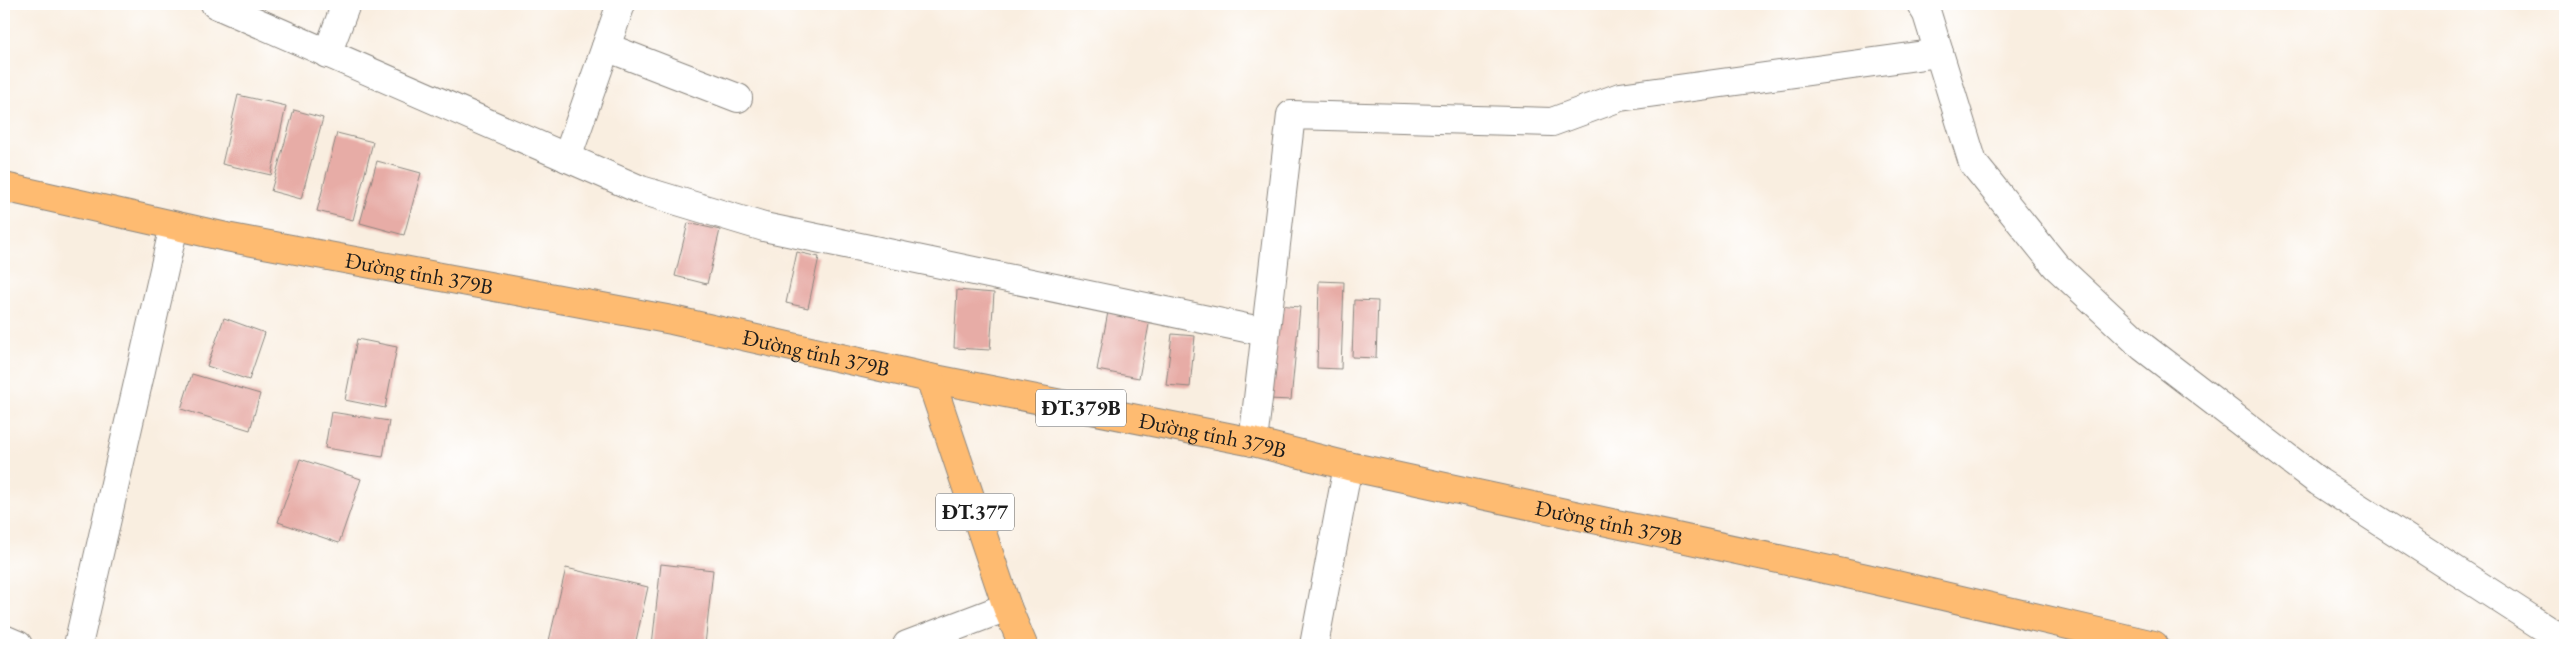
<svg xmlns="http://www.w3.org/2000/svg" width="2569" height="649" font-family="'EB Garamond',serif">
<rect width="100%" height="100%" fill="#fff"/>
<filter id="ink" filterUnits="userSpaceOnUse"><feTurbulence type="fractalNoise" baseFrequency=".02" numOctaves="2"/><feDisplacementMap in="SourceGraphic" scale="10" xChannelSelector="R" yChannelSelector="G"/><feConvolveMatrix kernelMatrix="1 2 1 2 8 2 1 2 1" color-interpolation-filters="sRGB"/></filter>
<filter id="wash" filterUnits="userSpaceOnUse"><feTurbulence type="fractalNoise" baseFrequency=".0096" numOctaves="4" result="noise"/><feDisplacementMap in="SourceGraphic" scale="20" xChannelSelector="R" yChannelSelector="G"/><feGaussianBlur stdDeviation="1.12" result="paint"/><feColorMatrix in="noise" values="0 0 0 0 0 0 0 0 0 0 0 0 0 0 0 0 0 1.4 0 .05"/><feComposite in="paint" operator="in"/></filter>
<g filter="url(#wash)">
<rect width="100%" height="100%" fill="#f9eee0"/>
<g id="blocks">
<g fill="#e7aca6">
<path d="M 238,95 L 286,106 L 271,175 L 222,164 Z"/>
<path d="M 294,110 L 323,118 L 301,199 L 271,191 Z"/>
<path d="M 337,133 L 373,142 L 353,220 L 317,211 Z"/>
<path d="M 377,161 L 421,173 L 404,235 L 360,223 Z"/>
<path d="M 688,223 L 720,230 L 707,284 L 675,276 Z"/>
<path d="M 797,252 L 819,257 L 808,308 L 786,303 Z"/>
<path d="M 1319,281 L 1344,282 L 1341,369 L 1317,368 Z"/>
<path d="M 957,290 L 994,293 L 990,350 L 954,348 Z"/>
<path d="M 1354,300 L 1378,301 L 1376,358 L 1352,357 Z"/>
<path d="M 1278,305 L 1300,307 L 1291,400 L 1269,399 Z"/>
<path d="M 1108,312 L 1150,319 L 1139,378 L 1097,370 Z"/>
<path d="M 224,318 L 265,333 L 249,380 L 207,366 Z"/>
<path d="M 1172,334 L 1195,336 L 1190,387 L 1166,385 Z"/>
<path d="M 357,339 L 397,347 L 385,408 L 345,400 Z"/>
<path d="M 192,374 L 260,394 L 250,430 L 181,409 Z"/>
<path d="M 331,412 L 389,421 L 383,457 L 325,448 Z"/>
<path d="M 300,459 L 361,479 L 339,543 L 278,522 Z"/>
<path d="M 661,564 L 713,570 L 705,645 L 652,645 Z"/>
<path d="M 566,568 L 648,587 L 635,645 L 548,645 Z"/>
</g>
</g>
</g>
<g filter="url(#ink)">
<use href="#blocks" fill-opacity="0" stroke="#8a857e" stroke-width="1"/>
<g fill="none" stroke-linecap="round" stroke-linejoin="round">
<g stroke="#8a857e" stroke-width="30">
<g id="minor">
<path d="M 215,4 L 641,190 L 764,227 L 1265,332"/>
<path d="M 1921,4 L 1927,14 L 1973,163 L 2056,266 L 2143,347 L 2319,482 L 2565,641"/>
<path d="M 606,47 L 738,98"/>
<path d="M 327,54 L 346,4"/>
<path d="M 567,158 L 621,4"/>
<path d="M 1253,442 L 1291,115 L 1552,122 L 1620,97 L 1939,53"/>
<path d="M 4,639 L 18,645"/>
<path d="M 78,645 L 174,226"/>
<path d="M 907,645 L 1007,607"/>
<path d="M 1314,645 L 1348,466"/>
</g>
</g>
<g stroke="#8a857e" stroke-width="30">
<g id="major">
<path id="s1" d="M 4,187 L 226,237 L 672,320 L 930,378 L 1253,442 L 1348,466 L 1866,578 L 2154,645"/>
<path d="M 930,378 L 1007,607 L 1023,645"/>
</g>
</g>
<use href="#minor" stroke="#fff" stroke-width="28"/>
<use href="#major" stroke="#febb71" stroke-width="28"/>
</g>
</g>
<g text-anchor="middle" stroke-width="4.5" stroke-linejoin="round" paint-order="stroke">
<g fill="#fff" stroke="#606060" stroke-width="1">
<rect x="1036" y="389.5" width="90" height="37" rx="4"/>
<rect x="936" y="493.5" width="78" height="37" rx="4"/>
</g>
<g font-size="21" font-weight="bold" fill="#1c1c1c">
<text x="1081" y="415">ĐT.379B</text>
<text x="975" y="519">ĐT.377</text>
</g>
<g font-size="22" fill="#1c1c1c" stroke="#fff">
<text dy="8" stroke="none"><textPath href="#s1" startOffset="424">Đường tỉnh 379B</textPath></text>
<text dy="8" stroke="none"><textPath href="#s1" startOffset="829">Đường tỉnh 379B</textPath></text>
<text dy="8" stroke="none"><textPath href="#s1" startOffset="1234">Đường tỉnh 379B</textPath></text>
<text dy="8" stroke="none"><textPath href="#s1" startOffset="1640">Đường tỉnh 379B</textPath></text>
</g>
</g>
<rect width="2569" height="649" fill="none" stroke="#fff" stroke-width="20"/>
</svg>
